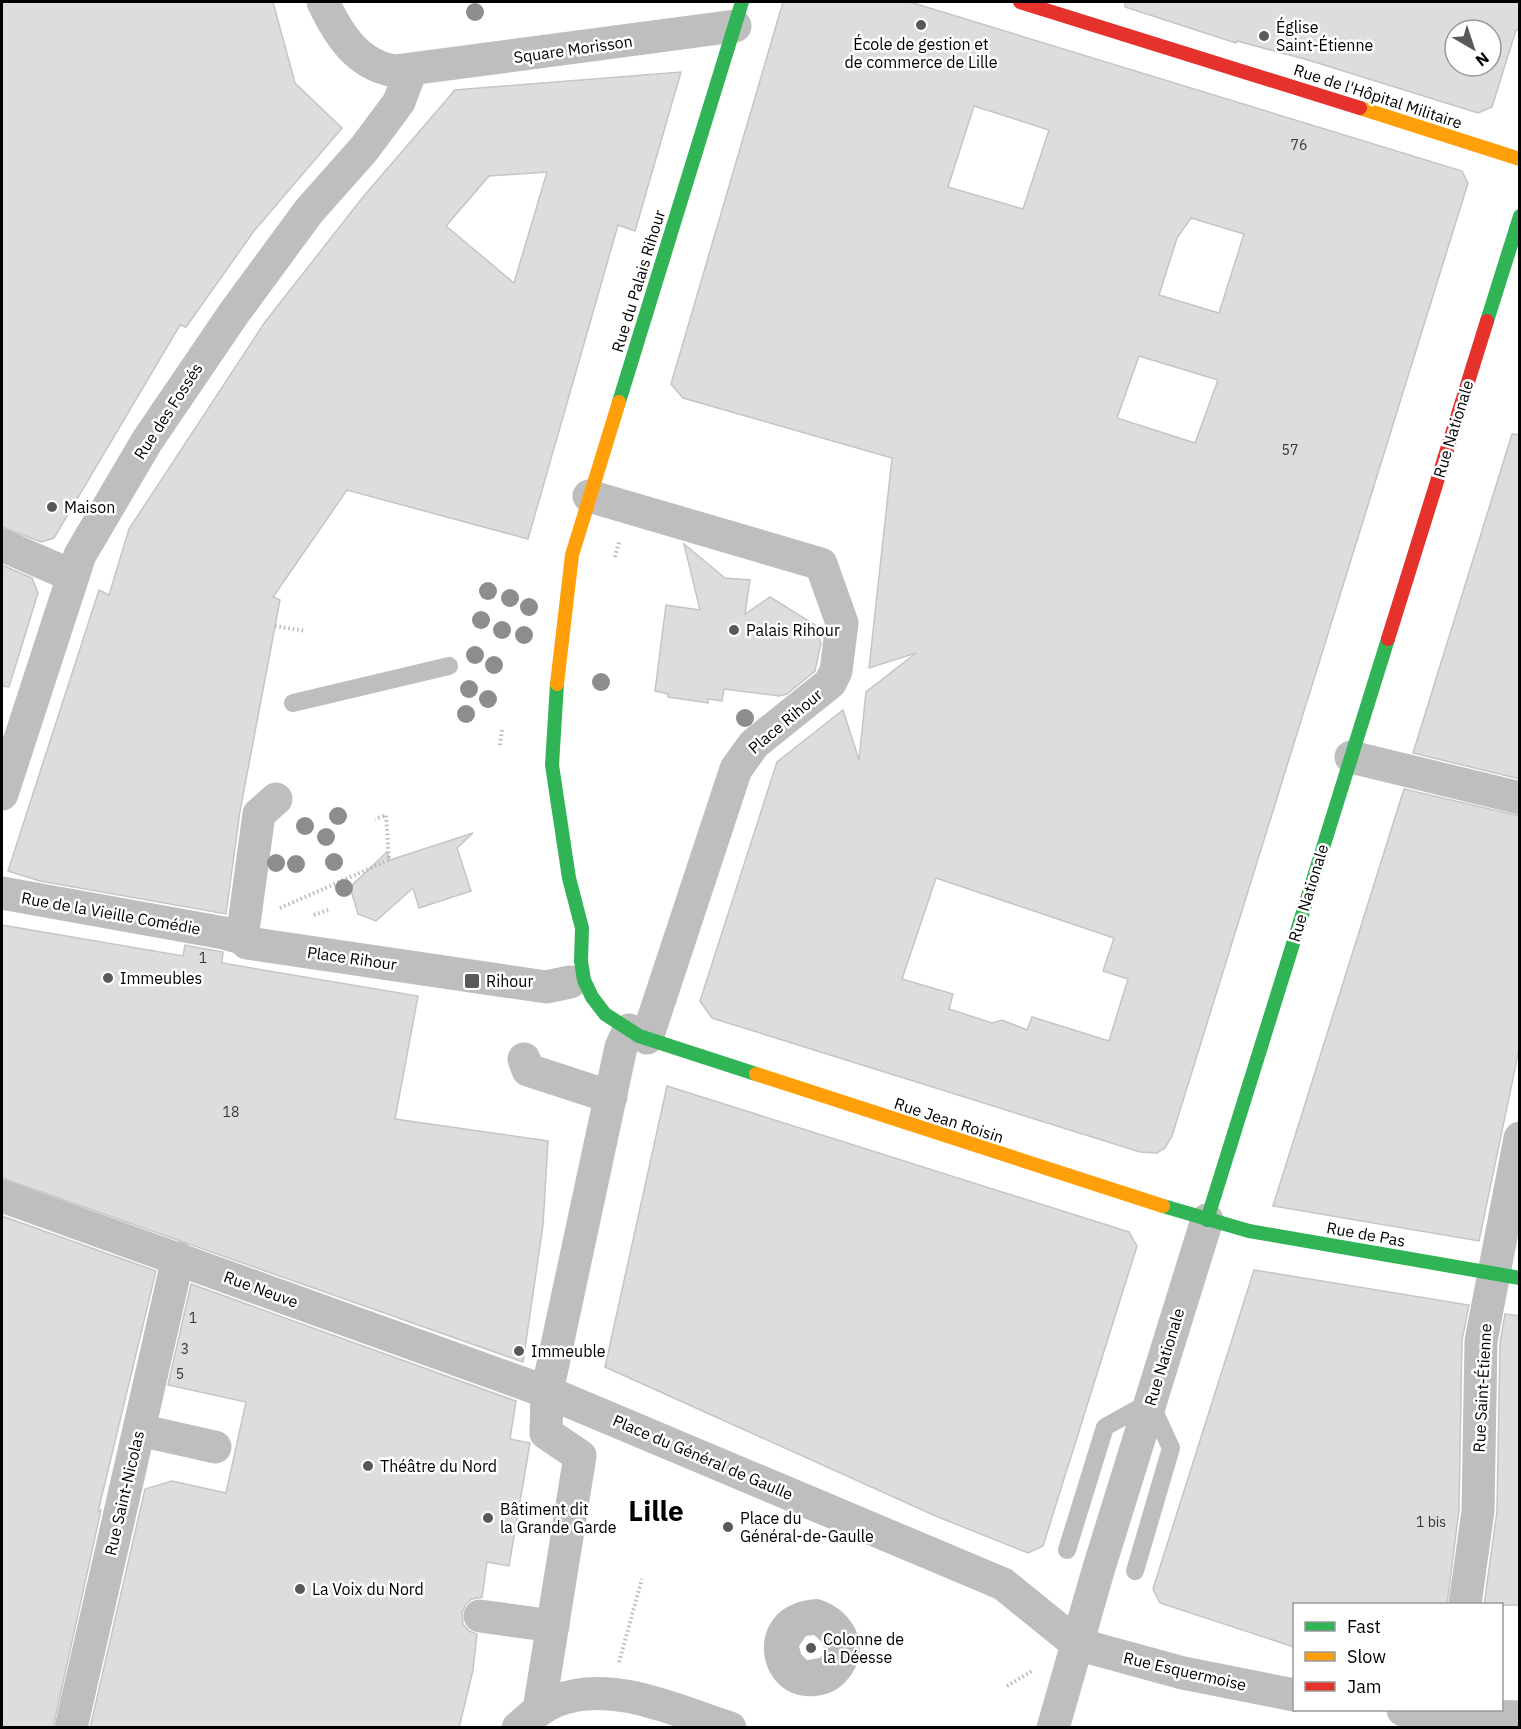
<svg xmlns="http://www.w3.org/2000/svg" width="1521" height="1729" font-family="'IBM Plex Sans',sans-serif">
<rect width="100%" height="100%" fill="#fff"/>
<path fill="#bcbcbc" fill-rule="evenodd" d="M 818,1599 C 854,1609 875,1649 847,1680 C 839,1690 827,1695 815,1696 C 753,1701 740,1602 818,1599 ZM 814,1635 L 823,1643 L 824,1651 L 820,1658 L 807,1660 L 801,1654 L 799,1646 L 806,1636 Z"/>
<g fill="#ddd" stroke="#c5c5c5" stroke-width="1.5" fill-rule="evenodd">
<path d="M 2,2 L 273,2 L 295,83 L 342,128 L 254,231 L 186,327 L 180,325 L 54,538 L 41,542 L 2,527 Z"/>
<path d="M 783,2 L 910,2 L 1462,171 L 1468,183 L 1172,1136 L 1165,1148 L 1157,1153 L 1140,1152 L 712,1018 L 700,1001 L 777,762 L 843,710 L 859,760 L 866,692 L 916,653 L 869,668 L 892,458 L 683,398 L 671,384 ZM 974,106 L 1049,130 L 1023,209 L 948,187 ZM 1191,218 L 1244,234 L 1219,313 L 1159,295 L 1177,238 ZM 1139,356 L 1218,380 L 1195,443 L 1117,418 ZM 936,878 L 1114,938 L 1103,971 L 1128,979 L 1109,1041 L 1032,1017 L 1027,1030 L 1002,1020 L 992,1023 L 949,1009 L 953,994 L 902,979 Z"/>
<path d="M 1125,2 L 1520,2 L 1520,30 L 1516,30 L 1492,107 L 1478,113 L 1308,60 L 1237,41 L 1236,43 L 1125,7 ZM 1455,30 L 1491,30 L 1491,66 L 1455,66 Z"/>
<path d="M 681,72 L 635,231 L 618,225 L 528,539 L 347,490 L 273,597 L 280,600 L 240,811 L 226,914 L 40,881 L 8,871 L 99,590 L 109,595 L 129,529 L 265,322 L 363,197 L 455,90 ZM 547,172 L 514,283 L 446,226 L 489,176 Z"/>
<path d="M 1512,434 L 1520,435 L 1520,779 L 1413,753 Z"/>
<path d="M 684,544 L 725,578 L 750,580 L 745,614 L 770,597 L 815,625 L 821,643 L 815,671 L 787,694 L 779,696 L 724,689 L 722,701 L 708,699 L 708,703 L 668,697 L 668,694 L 655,691 L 666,605 L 700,610 Z"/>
<path d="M 2,565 L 32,578 L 38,593 L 9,687 L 2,686 Z"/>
<path d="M 1404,789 L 1520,816 L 1520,1045 L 1479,1241 L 1273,1206 Z"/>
<path d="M 473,833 L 457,848 L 471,891 L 419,908 L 413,888 L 376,921 L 358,914 L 350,887 L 387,852 L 390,860 Z"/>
<path d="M 2,925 L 183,956 L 185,945 L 223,952 L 222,963 L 418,996 L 395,1119 L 548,1141 L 543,1225 L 523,1362 L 2,1178 Z"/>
<path d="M 667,1086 L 1129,1232 L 1137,1246 L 1043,1546 L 1028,1553 L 938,1517 L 605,1367 Z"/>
<path d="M 2,1216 L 156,1271 L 98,1512 L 101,1510 L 53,1728 L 2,1728 Z"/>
<path d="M 1254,1270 L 1469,1305 L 1462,1340 L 1459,1510 L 1447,1605 L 1294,1605 L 1294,1647 L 1160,1603 L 1153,1589 Z"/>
<path d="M 191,1284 L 516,1401 L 510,1439 L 530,1443 L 509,1566 L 487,1562 L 482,1597 L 472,1599 L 466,1604 L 462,1613 L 463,1624 L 469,1631 L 477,1634 L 473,1670 L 459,1728 L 90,1728 L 145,1489 L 172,1481 L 226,1493 L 246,1402 L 168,1385 Z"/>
<path d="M 1505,1314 L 1520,1316 L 1520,1605 L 1484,1605 L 1497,1511 L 1500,1343 Z"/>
</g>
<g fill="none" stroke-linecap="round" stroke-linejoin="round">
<g stroke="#b8b8b8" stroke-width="4" stroke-dasharray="1.5 3" stroke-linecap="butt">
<path d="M 615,557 L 619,542"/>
<path d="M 275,626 L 306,631"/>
<path d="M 500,745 L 502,729"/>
<path d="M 280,908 L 389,860 L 386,815 L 375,819"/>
<path d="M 314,915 L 328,910"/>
<path d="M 619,1662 L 642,1579"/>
<path d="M 1007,1686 L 1032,1671"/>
</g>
<g stroke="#bebebe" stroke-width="18">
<path d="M 293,703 L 449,666"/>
<path d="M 1067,1550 L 1105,1427 L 1150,1402 L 1171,1448 L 1135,1571"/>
</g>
<g stroke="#bebebe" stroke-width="33">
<path d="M 323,2 C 338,34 357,65 395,71 L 735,26"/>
<path d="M 589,496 L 821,564 L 842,623 L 836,671 L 830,683 L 754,744 L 736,769 L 647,1038"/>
<path d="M 2,545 L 73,576"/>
<path d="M 1351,757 L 1520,798"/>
<path d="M 2,794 L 80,555 L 147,441 L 234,313 L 309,211 L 364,149 L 399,102 L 411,70"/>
<path d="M 2,893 L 224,933 L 242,938 L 247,943 L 546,987 L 570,982"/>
<path d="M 242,938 L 259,814 L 276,799"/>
<path d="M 524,1059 L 528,1070 L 611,1097"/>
<path d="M 2,1196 L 547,1392 L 621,1047 L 629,1030"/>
<path d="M 139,1430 L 215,1447"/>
<path d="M 1465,1604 L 1478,1511 L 1481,1341 L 1520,1138"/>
<path d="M 480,1616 L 553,1626"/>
<path d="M 539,1710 L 580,1456 L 546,1433 L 547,1392 L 1003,1584 L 1077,1644 L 1183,1673 L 1294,1695"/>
<path d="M 1403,1710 L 1448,1715 L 1520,1717"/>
<path d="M 71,1728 L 178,1258"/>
<path d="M 518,1728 C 530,1717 541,1707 556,1701 C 612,1679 676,1711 730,1728"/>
<path d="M 1053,1728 L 1098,1571 L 1207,1220"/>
</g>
<g stroke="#30b455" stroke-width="14">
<path d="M 1487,321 L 1520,216"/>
<path d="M 619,402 L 742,2"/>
<path d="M 557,684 L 552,765 L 569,878 L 582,928 L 581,961 L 584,980 L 592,997 L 605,1014 L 639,1036 L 756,1074"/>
<path d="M 1163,1206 L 1249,1231 L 1520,1278"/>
<path d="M 1207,1220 L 1388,639"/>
</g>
<g stroke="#ff9f0a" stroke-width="14">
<path d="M 1360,108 L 1520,159"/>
<path d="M 557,684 L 572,555 L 619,402"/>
<path d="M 756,1074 L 1163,1206"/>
</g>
<g stroke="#e5322d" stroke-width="14">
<path d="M 1020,2 L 1360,108"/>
<path d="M 1388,639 L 1487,321"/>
</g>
</g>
<g fill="#8d8d8d">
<circle cx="475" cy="12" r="9"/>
<circle cx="488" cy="591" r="9"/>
<circle cx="510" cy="598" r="9"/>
<circle cx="529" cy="607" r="9"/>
<circle cx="481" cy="620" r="9"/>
<circle cx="502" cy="630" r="9"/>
<circle cx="524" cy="635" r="9"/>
<circle cx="475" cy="655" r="9"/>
<circle cx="494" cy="665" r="9"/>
<circle cx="601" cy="682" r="9"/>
<circle cx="469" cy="689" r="9"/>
<circle cx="488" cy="699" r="9"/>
<circle cx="466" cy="714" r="9"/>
<circle cx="745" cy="718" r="9"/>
<circle cx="338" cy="816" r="9"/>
<circle cx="305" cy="826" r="9"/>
<circle cx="326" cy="837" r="9"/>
<circle cx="334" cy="862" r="9"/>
<circle cx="276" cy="863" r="9"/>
<circle cx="296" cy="864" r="9"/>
<circle cx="344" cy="888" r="9"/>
</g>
<g fill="#595959" stroke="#fff" stroke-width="2">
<circle cx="921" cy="25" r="6"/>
<circle cx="1264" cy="36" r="6"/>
<circle cx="52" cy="507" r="6"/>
<circle cx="734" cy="630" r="6"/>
<circle cx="108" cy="978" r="6"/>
<rect x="464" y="973" width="16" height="16" rx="3"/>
<circle cx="519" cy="1351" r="6"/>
<circle cx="368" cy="1466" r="6"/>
<circle cx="488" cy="1518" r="6"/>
<circle cx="728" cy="1527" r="6"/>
<circle cx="300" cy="1589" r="6"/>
<circle cx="811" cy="1648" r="6"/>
</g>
<g text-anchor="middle" stroke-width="5" stroke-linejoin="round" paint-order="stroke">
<g font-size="14" fill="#373737">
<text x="1299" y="150">76</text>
<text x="1290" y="455">57</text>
<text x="203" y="963">1</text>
<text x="231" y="1117">18</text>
<text x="193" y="1323">1</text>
<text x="185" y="1354">3</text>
<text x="180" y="1379">5</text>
<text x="1431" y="1527">1 bis</text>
</g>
<g font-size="16" fill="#000" stroke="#fff" text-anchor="start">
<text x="1276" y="33">Église<tspan x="1276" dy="18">Saint-Étienne</tspan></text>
<text x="921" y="50" text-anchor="middle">École de gestion et<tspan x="921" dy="18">de commerce de Lille</tspan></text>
<text x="64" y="513">Maison</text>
<text x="746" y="636">Palais Rihour</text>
<text x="120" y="984">Immeubles</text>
<text x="486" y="987">Rihour</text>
<text x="531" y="1357">Immeuble</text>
<text x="380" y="1472">Théâtre du Nord</text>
<text x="500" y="1515">Bâtiment dit<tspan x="500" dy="18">la Grande Garde</tspan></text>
<text x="740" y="1524">Place du<tspan x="740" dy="18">Général-de-Gaulle</tspan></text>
<text x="312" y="1595">La Voix du Nord</text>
<text x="823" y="1645">Colonne de<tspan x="823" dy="18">la Déesse</tspan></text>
</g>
<g font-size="16" fill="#000" stroke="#fff">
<text transform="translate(573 49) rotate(-8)" y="6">Square Morisson</text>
<text transform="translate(1378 96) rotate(18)" y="6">Rue de l'Hôpital Militaire</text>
<text transform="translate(638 281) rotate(-73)" y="6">Rue du Palais Rihour</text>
<text transform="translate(168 411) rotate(-57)" y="6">Rue des Fossés</text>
<text transform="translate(1453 429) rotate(-73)" y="6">Rue Nationale</text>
<text transform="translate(785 721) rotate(-40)" y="6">Place Rihour</text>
<text transform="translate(1308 893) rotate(-73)" y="6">Rue Nationale</text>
<text transform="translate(111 913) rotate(10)" y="6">Rue de la Vieille Comédie</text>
<text transform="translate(352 958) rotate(8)" y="6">Place Rihour</text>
<text transform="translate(949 1120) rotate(18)" y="6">Rue Jean Roisin</text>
<text transform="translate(1366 1234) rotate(10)" y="6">Rue de Pas</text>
<text transform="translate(261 1289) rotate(20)" y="6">Rue Neuve</text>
<text transform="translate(1164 1357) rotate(-73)" y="6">Rue Nationale</text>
<text transform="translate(1482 1388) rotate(-87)" y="6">Rue Saint-Étienne</text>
<text transform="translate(703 1457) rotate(23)" y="6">Place du Général de Gaulle</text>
<text transform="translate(124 1493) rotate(-77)" y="6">Rue Saint-Nicolas</text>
<text transform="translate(1185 1671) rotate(13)" y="6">Rue Esquermoise</text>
</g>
<g font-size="28" font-weight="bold" fill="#000" stroke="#fff">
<text x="656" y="1521">Lille</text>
</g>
</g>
<rect width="1521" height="1729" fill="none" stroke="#000000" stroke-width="6"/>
<rect x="1293" y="1603" width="210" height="108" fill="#ffffff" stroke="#999999" stroke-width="1.5"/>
<rect x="1305" y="1622" width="30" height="9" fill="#30b455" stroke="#999999" stroke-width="1.5"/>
<text x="1347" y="1633" font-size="18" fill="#000000">Fast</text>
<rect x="1305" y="1652" width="30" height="9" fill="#ff9f0a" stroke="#999999" stroke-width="1.5"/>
<text x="1347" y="1663" font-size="18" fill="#000000">Slow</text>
<rect x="1305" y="1682" width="30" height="9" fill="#e5322d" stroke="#999999" stroke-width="1.5"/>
<text x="1347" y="1693" font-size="18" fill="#000000">Jam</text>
<g transform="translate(1473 48) rotate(141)"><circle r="28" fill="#ffffff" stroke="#999999" stroke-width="1.5"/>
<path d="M0-4.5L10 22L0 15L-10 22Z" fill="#595959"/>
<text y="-9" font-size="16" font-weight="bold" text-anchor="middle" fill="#000000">N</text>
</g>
</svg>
